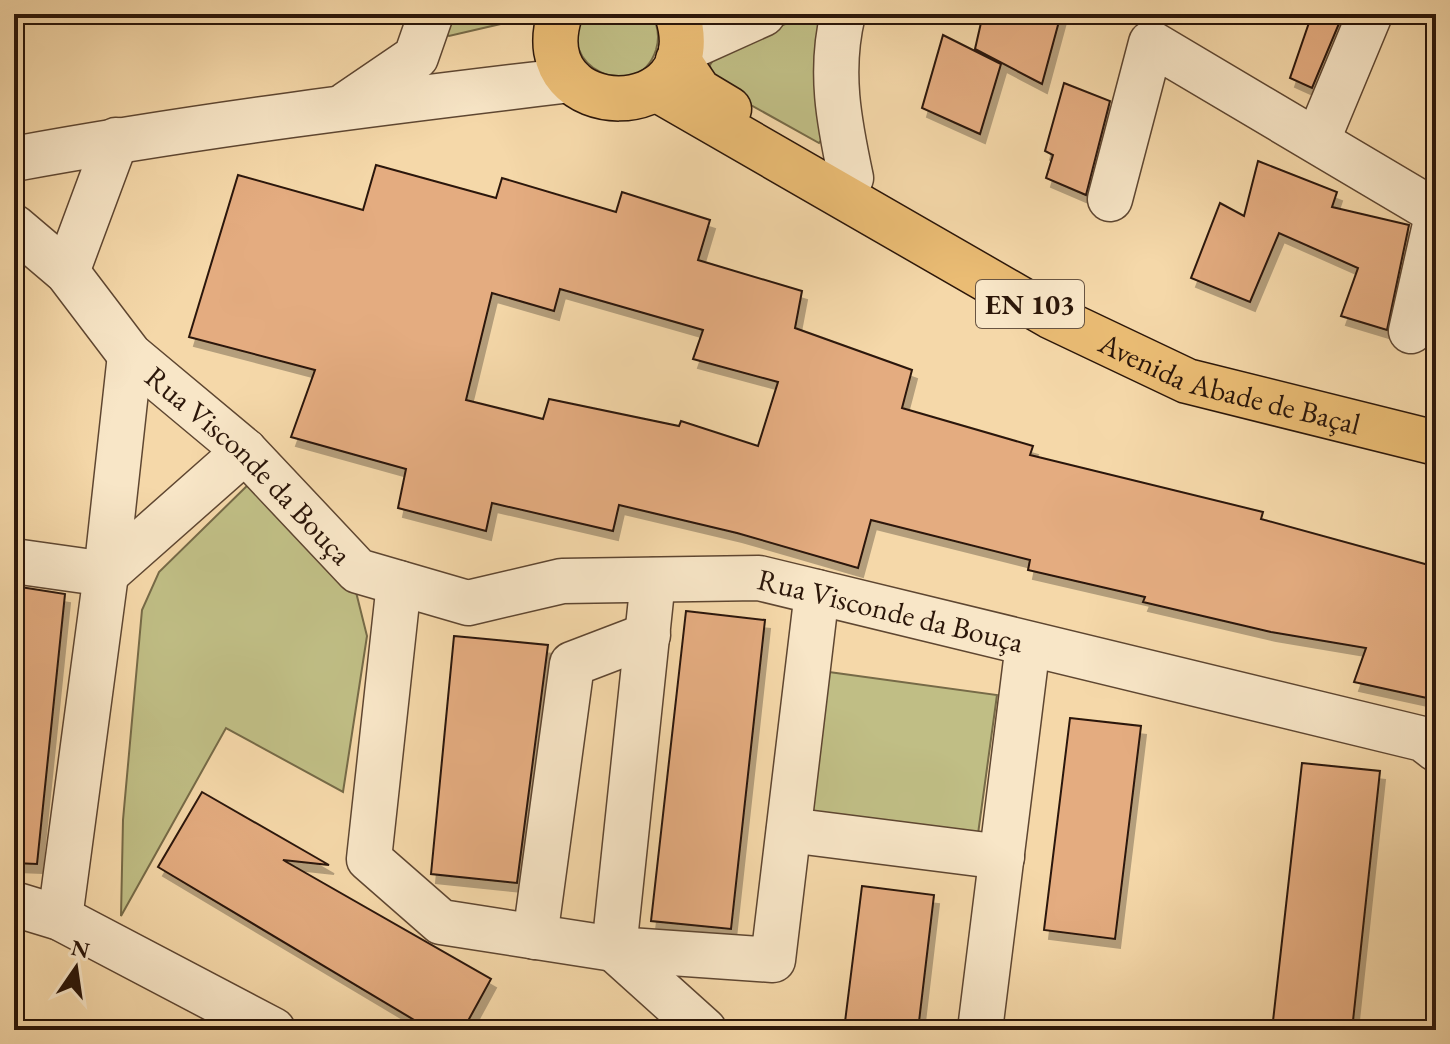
<svg xmlns="http://www.w3.org/2000/svg" width="1450" height="1044" viewBox="0 0 1450 1044" font-family="'EB Garamond',serif">
	<style>
		.green { fill: #c0be85; stroke: #766a47; stroke-width: 2 }
		.building { fill: #e4ac80; stroke: #2b1609; stroke-width: 2; fill-rule: evenodd; filter: url(#shadow) }
		.lines { fill: none; stroke-linecap: round; stroke-linejoin: round }
		.minor-casing { stroke: #5e4631; stroke-width: 47 }
		.major-casing { stroke: #2b1609; stroke-width: 47 }
		.minor { stroke: #f8e6c7; stroke-width: 44 }
		.major { stroke: #eabc74; stroke-width: 44 }
		.labels { text-anchor: middle; dominant-baseline: central; stroke-width: 6; stroke-linejoin: round; paint-order: stroke }
		.shield { fill: #f8e6c7; stroke: #685442; stroke-width: 2 }
		.shield-label { font-size: 28px; font-weight: bold; fill: #2b1609 }
		.street-label { font-size: 30px; fill: #2b1609; stroke: #f8e6c7 }
	</style>
	<defs>
		<filter id="shadow"><feDropShadow dx="5" dy="9" stdDeviation="0" flood-color="#0004"/></filter>
	</defs>
	<rect width="100%" height="100%" fill="#f5d8a9"/>
	<filter id="stains"><feTurbulence type="fractalNoise" baseFrequency=".0025" numOctaves="4"/><feColorMatrix values="0 0 0 0 .2 0 0 0 0 .09 0 0 0 0 .02 0 0 0 .5 -.17"/></filter>
	<radialGradient id="worn" r=".72"><stop offset=".6" stop-color="#630" stop-opacity="0"/><stop offset="1" stop-color="#630" stop-opacity=".3"/></radialGradient>
	<path class="green" d="M447 14H514L509 22 449 36 442 33Z
		M584 14H651C658 25 660 37 656 50 637 107 551 64 584 14Z
		M811 14H824L822 139 819 143 722 89 711 74 710 65 719 50Z
		M254 479 354 584 367 636 343 792 226 728 121 916 123 820 142 610 159 572Z
		M829 672 997 695 978 834 811 811Z"/>
	<path class="building" d="M983 14H1061L1042 84 975 49Z
		M1312 14H1343L1312 88 1290 78Z
		M943 35 1001 64 980 134 922 108Z
		M1064 83 1110 101 1086 195 1046 178 1053 155 1045 151Z
		M1258 161 1337 192 1332 207 1409 225 1387 330 1341 316 1358 268 1279 233 1250 302 1191 278 1220 203 1244 216Z
		M376 165 496 198 502 178 616 212 622 192 710 220 698 260 802 291 795 328 912 370 902 408 1033 446 1030 455 1263 512 1261 519 1436 567V700L1354 682 1366 648 1271 632 1143 602 1145 597 1028 570 1030 560 871 520 858 568 737 533 619 505 613 531 492 503 486 531 398 508 406 469 291 437 315 370 189 337 238 175 363 210ZM560 289 703 330 693 359 778 382 758 446 681 421 679 426 549 399 543 419 466 400 492 293 554 311Z
		M14 586 65 594 37 864 14 863Z
		M686 611 765 620 731 929 651 921Z
		M454 636 548 645 517 883 431 874Z
		M1070 718 1141 726 1115 939 1044 930Z
		M1302 763 1380 771 1352 1030H1272Z
		M202 792 329 865 283 860 491 979 463 1030H431L158 867Z
		M862 886 934 895 918 1030H844Z"/>
	<g class="lines">
		<defs>
			<g id="minor">
				<path d="M843 14C829 71 839 122 851 178"/>
				<path d="M681 51 763 14"/>
				<path d="M347 104 416 57 431 14"/>
				<path d="M1318 139 1370 14"/>
				<path d="M14 159C199 125 385 102 571 80"/>
				<path d="M1110 199 1151 43 1436 212"/>
				<path id="s1" d="M14 227 67 272 130 355 245 451 358 571 468 603 562 581 759 578 1423 739 1436 749"/>
				<path d="M67 272 116 140"/>
				<path d="M1411 331 1436 220"/>
				<path d="M14 561 106 574 245 451"/>
				<path d="M653 580 614 949 704 1030"/>
				<path d="M399 583 369 859 441 922 614 949 773 960 817 592"/>
				<path d="M789 830 1002 857"/>
				<path d="M14 904 60 918 273 1030"/>
				<path d="M60 918 106 574 130 355"/>
				<path d="M535 937 572 664 648 635"/>
				<path d="M980 1030 1028 644"/>
			</g>
			<g id="major">
				<path d="M560 14C524 127 714 126 677 14"/>
				<path d="M678 60 699 91 729 109"/>
				<path id="s2" d="M656 89 1050 316 1187 381 1436 443"/>
			</g>
		</defs>
		<use href="#minor" class="minor-casing"/>
		<use href="#major" class="major-casing"/>
		<use href="#minor" class="minor"/>
		<use href="#major" class="major"/>
	</g>
	<g class="labels">
		<rect class="shield" x="976" y="280" width="108" height="48" rx="6"/>
		<g class="shield-label">
			<text x="1030" y="304">EN 103</text>
		</g>
		<g class="street-label">
			<text stroke="none"><textPath href="#s2" startOffset="648">Avenida Abade de Baçal</textPath></text>
			<text stroke="none"><textPath href="#s1" startOffset="336">Rua Visconde da Bouça</textPath></text>
			<text stroke="none"><textPath href="#s1" startOffset="1032">Rua Visconde da Bouça</textPath></text>
		</g>
	</g>
	<rect width="1450" height="1044" fill="none" stroke="#f5d8a9" stroke-width="48"/>
	<rect x="16" y="16" width="1418" height="1012" fill="none" stroke="#2b1609" stroke-width="4"/>
	<rect x="24" y="24" width="1402" height="996" fill="none" stroke="#2b1609" stroke-width="2"/>
	<g transform="translate(76 968) rotate(13)" stroke="#f8e6c7" stroke-width="6" paint-order="stroke">
	<path d="M0-6L14 30L0 20L-14 30Z" fill="#2b1609"/>
	<text y="-12" font-size="22" font-weight="bold" text-anchor="middle" fill="#2b1609">N</text>
	</g>
	<rect width="100%" height="100%" filter="url(#stains)"/>
	<rect width="100%" height="100%" fill="url(#worn)"/>
</svg>
